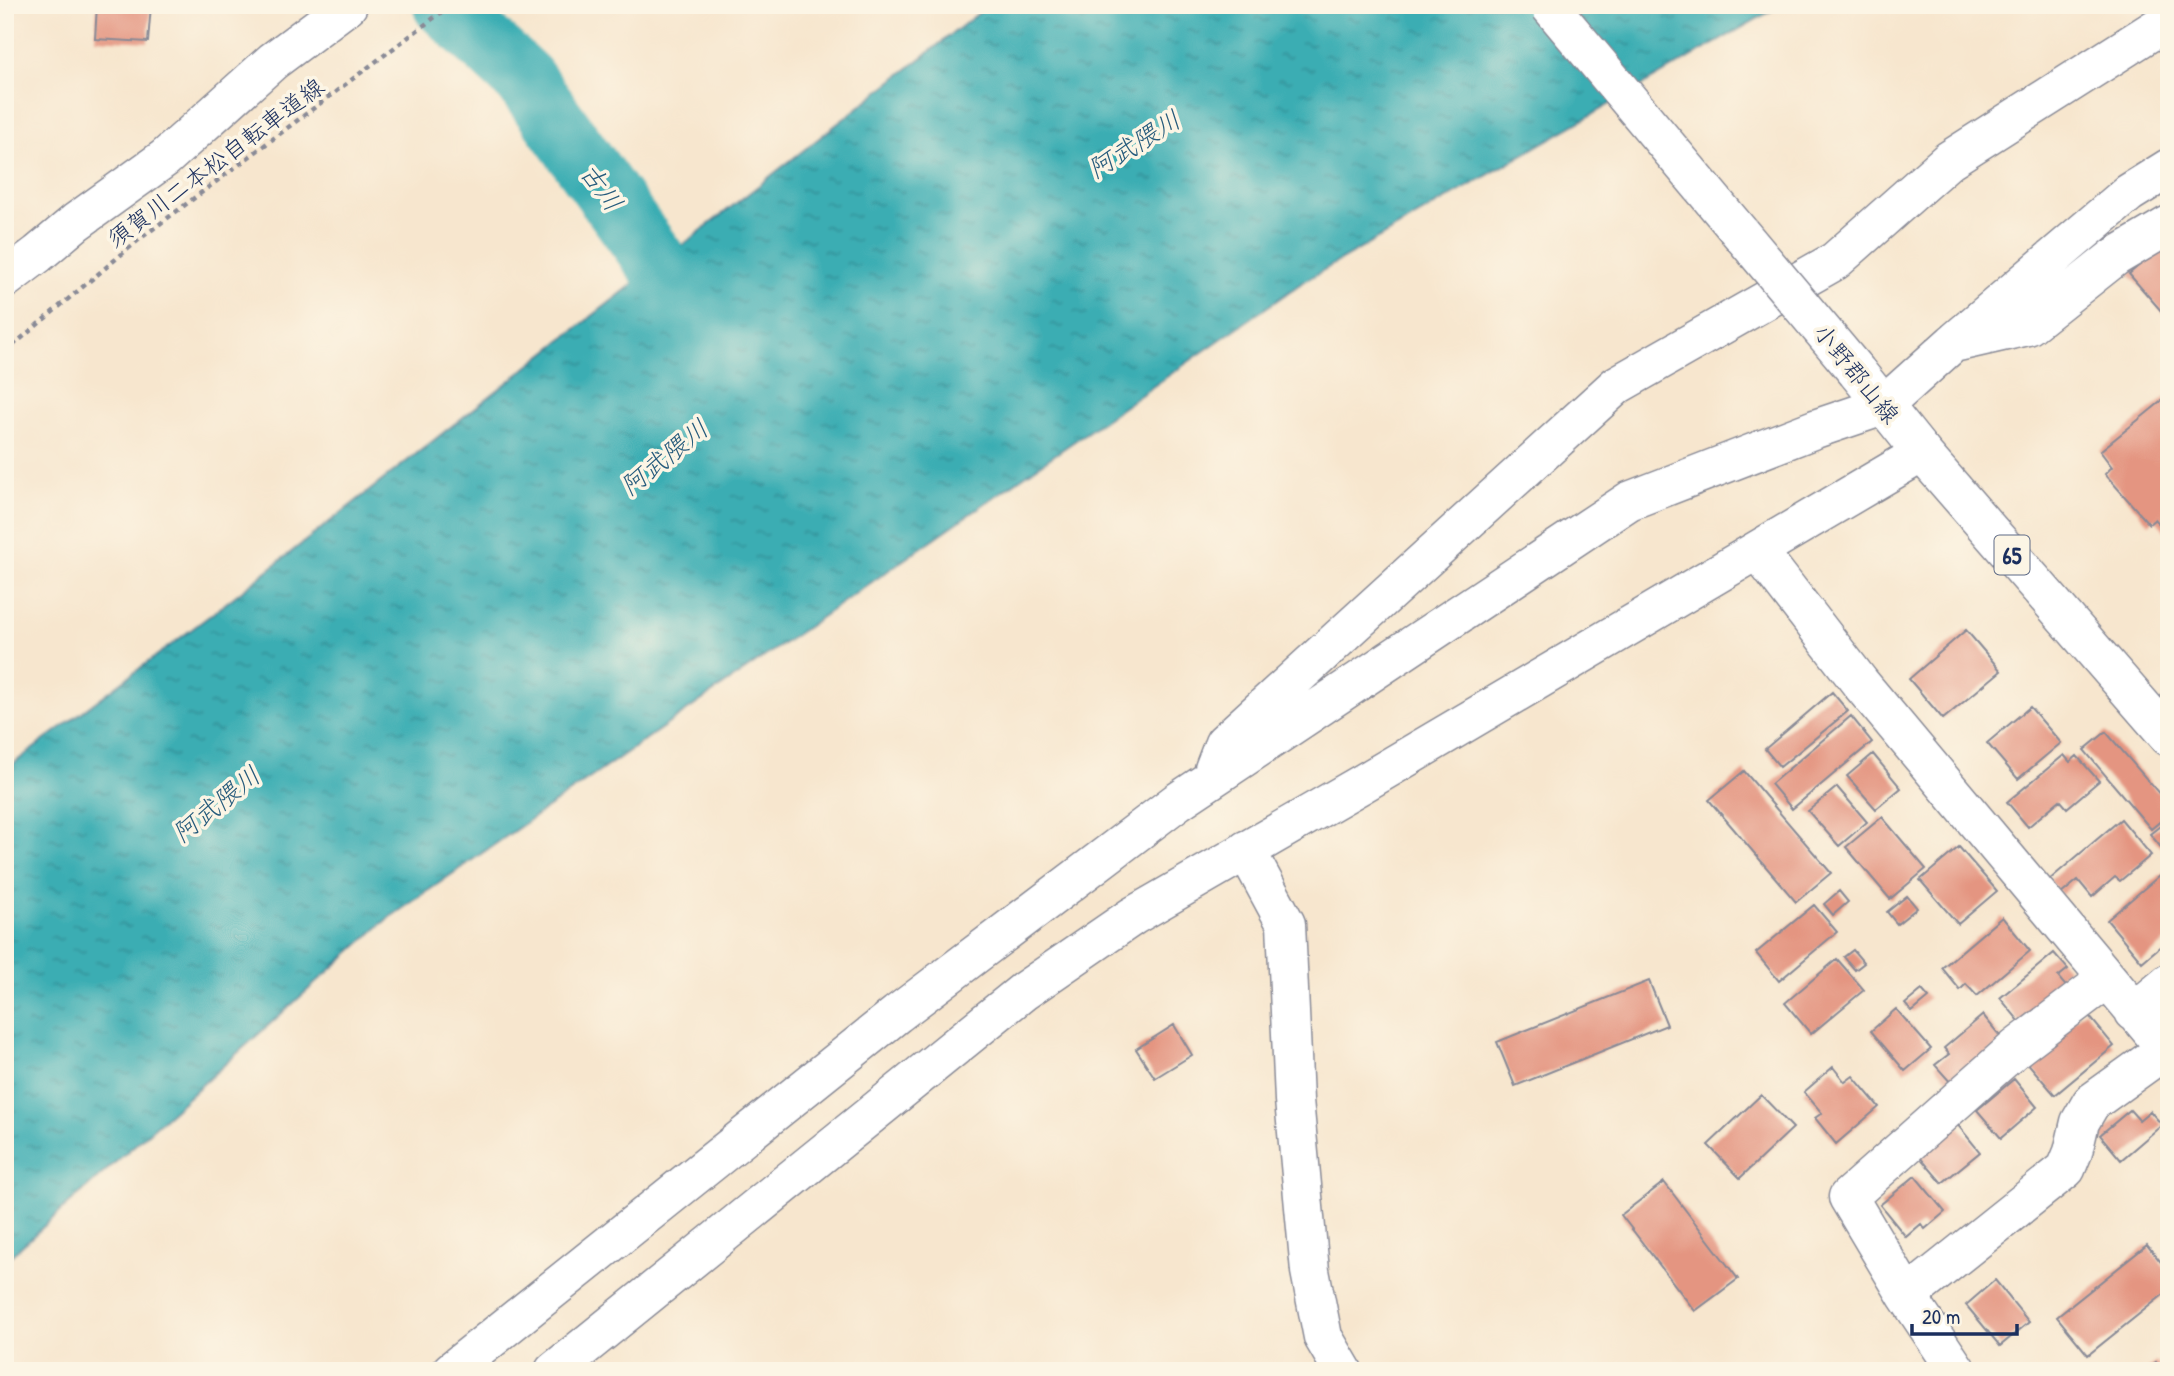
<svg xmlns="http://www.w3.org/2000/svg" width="2174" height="1376" viewBox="0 0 2174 1376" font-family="'Patrick Hand','Klee One',sans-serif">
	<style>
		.water { fill: url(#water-ripples); stroke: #2b6e88; stroke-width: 2 }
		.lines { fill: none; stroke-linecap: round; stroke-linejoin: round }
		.river { stroke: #3badb3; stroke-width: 63 }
		.building { fill: #e49581 }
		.minor-casing { stroke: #898a96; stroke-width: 41 }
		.tertiary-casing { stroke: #898a96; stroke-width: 41 }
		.primary-casing { stroke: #898a96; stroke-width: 41 }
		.path { stroke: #898a96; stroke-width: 4.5; stroke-dasharray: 5 5; stroke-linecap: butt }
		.minor { stroke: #fff; stroke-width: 38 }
		.tertiary { stroke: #fff; stroke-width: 38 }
		.primary { stroke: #fff; stroke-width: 38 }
		.primary-bridge-casing { stroke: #898a96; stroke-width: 41; stroke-linecap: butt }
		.primary-bridge { stroke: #fff; stroke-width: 38 }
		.labels { text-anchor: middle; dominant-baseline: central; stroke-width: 7; stroke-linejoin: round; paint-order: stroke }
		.shield { fill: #fcf5e5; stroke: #5e6a86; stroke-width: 2 }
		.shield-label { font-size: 23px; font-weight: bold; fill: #1b2f5e }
		.street-label { font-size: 24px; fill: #1b2f5e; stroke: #fcf5e5 }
		.water-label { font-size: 26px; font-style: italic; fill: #265b7c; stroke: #fcf5e5 }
	</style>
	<defs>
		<pattern id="water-ripples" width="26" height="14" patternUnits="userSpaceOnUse" patternTransform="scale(1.75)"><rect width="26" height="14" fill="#3badb3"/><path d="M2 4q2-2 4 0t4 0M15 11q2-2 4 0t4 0" fill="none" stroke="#318d95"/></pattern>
	</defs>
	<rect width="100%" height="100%" fill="#fcf5e5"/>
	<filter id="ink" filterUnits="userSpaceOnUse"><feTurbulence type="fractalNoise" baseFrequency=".0143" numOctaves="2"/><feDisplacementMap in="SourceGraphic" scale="14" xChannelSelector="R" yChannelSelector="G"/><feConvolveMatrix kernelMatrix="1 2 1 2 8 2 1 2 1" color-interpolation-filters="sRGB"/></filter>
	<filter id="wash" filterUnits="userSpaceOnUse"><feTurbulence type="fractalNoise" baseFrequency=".00686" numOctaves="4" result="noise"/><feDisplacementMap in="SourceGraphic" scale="28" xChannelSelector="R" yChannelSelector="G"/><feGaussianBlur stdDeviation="1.57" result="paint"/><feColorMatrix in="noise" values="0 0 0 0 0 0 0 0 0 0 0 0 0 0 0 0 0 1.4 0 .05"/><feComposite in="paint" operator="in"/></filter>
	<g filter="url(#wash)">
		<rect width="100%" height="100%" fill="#f7e6ce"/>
		<path class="water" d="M989 5H1781L1303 282 386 920 5 1261V770L216 611Z"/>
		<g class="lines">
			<path class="river" d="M444 5 524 79 709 335"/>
		</g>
		<g id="blocks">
			<path class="building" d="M97 5H151L148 42 95 39Z
				M2161 247 2169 257V320L2129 274Z
				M2169 395V536L2155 519 2149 524 2105 474 2112 467 2100 451Z
				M1966 630 2001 671 1943 719 1909 679Z
				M1832 692 1848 711 1780 767 1765 749Z
				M2030 707 2061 743 2018 779 1987 743Z
				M1851 716 1872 742 1792 809 1771 784Z
				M2106 732 2169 805V814L2151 829 2084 750Z
				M1873 754 1901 788 1876 809 1847 776Z
				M2064 755 2070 762 2077 756 2099 781 2067 808 2060 800 2028 827 2007 802Z
				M1744 771 1831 873 1796 902 1709 800Z
				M1837 787 1867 822 1839 846 1808 811Z
				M1882 817 1926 869 1890 899 1846 847Z
				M2121 819 2151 855 2120 881 2115 877 2092 897 2078 880 2061 894 2049 880Z
				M2169 819V847L2164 851 2150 834Z
				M1959 847 1997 891 1958 924 1920 880Z
				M2166 870 2169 873V939L2142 962 2107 920Z
				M1839 891 1848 902 1833 915 1824 904Z
				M1907 896 1917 908 1897 924 1887 912Z
				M1814 905 1837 932 1779 981 1756 953Z
				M2002 917 2030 951 1977 996 1966 984 1960 990 1942 968Z
				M1853 950 1864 963 1855 970 1844 957Z
				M2054 953 2068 969 2058 977 2069 990 2024 1027 2000 998Z
				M1837 959 1864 990 1811 1034 1785 1003Z
				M1649 981 1667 1025 1515 1086 1497 1042Z
				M1922 990 1929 998 1912 1012 1905 1004Z
				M1896 1009 1931 1049 1905 1071 1871 1031Z
				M2085 1011 2114 1046 2055 1095 2025 1060Z
				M1983 1015 2004 1041 1952 1084 1935 1065 1949 1054 1944 1048Z
				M1174 1025 1192 1055 1155 1078 1136 1049Z
				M1833 1067 1845 1082 1853 1076 1879 1107 1836 1144 1815 1118 1822 1113 1804 1092Z
				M2014 1079 2037 1107 2001 1138 1977 1110Z
				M1761 1095 1793 1128 1740 1178 1708 1145Z
				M2130 1110 2139 1120 2150 1111 2162 1125 2121 1160 2100 1135Z
				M1957 1124 1980 1152 1942 1183 1918 1155Z
				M1915 1176 1945 1212 1925 1229 1921 1224 1906 1237 1880 1205Z
				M1664 1182 1738 1279 1695 1311 1621 1215Z
				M2147 1245 2169 1272V1290L2088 1355 2057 1317Z
				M1995 1280 2029 1322 2000 1346 1966 1305Z
				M2156 1362 2163 1371H2144Z"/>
		</g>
	</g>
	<g filter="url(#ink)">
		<use href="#blocks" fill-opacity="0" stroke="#898a96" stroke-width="2"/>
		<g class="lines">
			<defs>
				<path id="minor" d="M5 279 38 254 76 222 165 158 273 61 348 5
					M1958 342 2028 326 2115 257 2169 225
					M1758 551 1861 684 2169 1052
					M1214 769 1224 743 1617 385 1835 261 1949 160 2169 20
					M1246 850 1286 924 1294 1100 1310 1271 1323 1337 1343 1371
					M2134 1012 2169 983
					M1907 1296 2066 1169 2073 1152 2080 1122 2091 1103 2166 1049
					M451 1371 897 1014 1177 802 1629 501 1815 429 1883 406 1953 343 2129 193 2169 168
					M1957 1371 1907 1296 1848 1197 2016 1048 2107 979"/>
				<path id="tertiary" d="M554 1371 1024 991 1133 916 1360 785 1922 453"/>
				<path id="primary" d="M1857 372 1922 453 2169 737"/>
			</defs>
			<use href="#minor" class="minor-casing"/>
			<use href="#tertiary" class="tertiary-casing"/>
			<use href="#primary" class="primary-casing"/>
			<path class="path" d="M5 352 141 238 451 5"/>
			<use href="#minor" class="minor"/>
			<use href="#tertiary" class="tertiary"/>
			<use href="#primary" class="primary"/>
			<defs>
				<path id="primary-bridge" d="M1549 5 1857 372"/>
			</defs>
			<use href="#primary-bridge" class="primary-bridge-casing"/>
			<use href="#primary-bridge" class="primary-bridge"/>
		</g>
	</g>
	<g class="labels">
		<rect class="shield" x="1994.5" y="535.5" width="35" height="39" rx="5"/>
		<g class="shield-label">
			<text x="2012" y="555">65</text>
		</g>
		<g class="street-label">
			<text transform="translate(215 162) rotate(-37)">須賀川二本松自転車道線</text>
			<text transform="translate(1857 373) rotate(51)">小野郡山線</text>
		</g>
		<g class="water-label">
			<text transform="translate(1134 144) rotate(-32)">阿武隈川</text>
			<text transform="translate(602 187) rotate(54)">古川</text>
			<text transform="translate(664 457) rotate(-39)">阿武隈川</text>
			<text transform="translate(216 804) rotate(-39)">阿武隈川</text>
		</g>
	</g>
	<rect width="2174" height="1376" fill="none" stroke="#fcf5e5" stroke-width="28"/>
	<path d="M1912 1324v10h105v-10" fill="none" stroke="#1b2f5e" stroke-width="3.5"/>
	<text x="1922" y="1324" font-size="21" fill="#1b2f5e" stroke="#fcf5e5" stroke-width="5" paint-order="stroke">20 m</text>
</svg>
